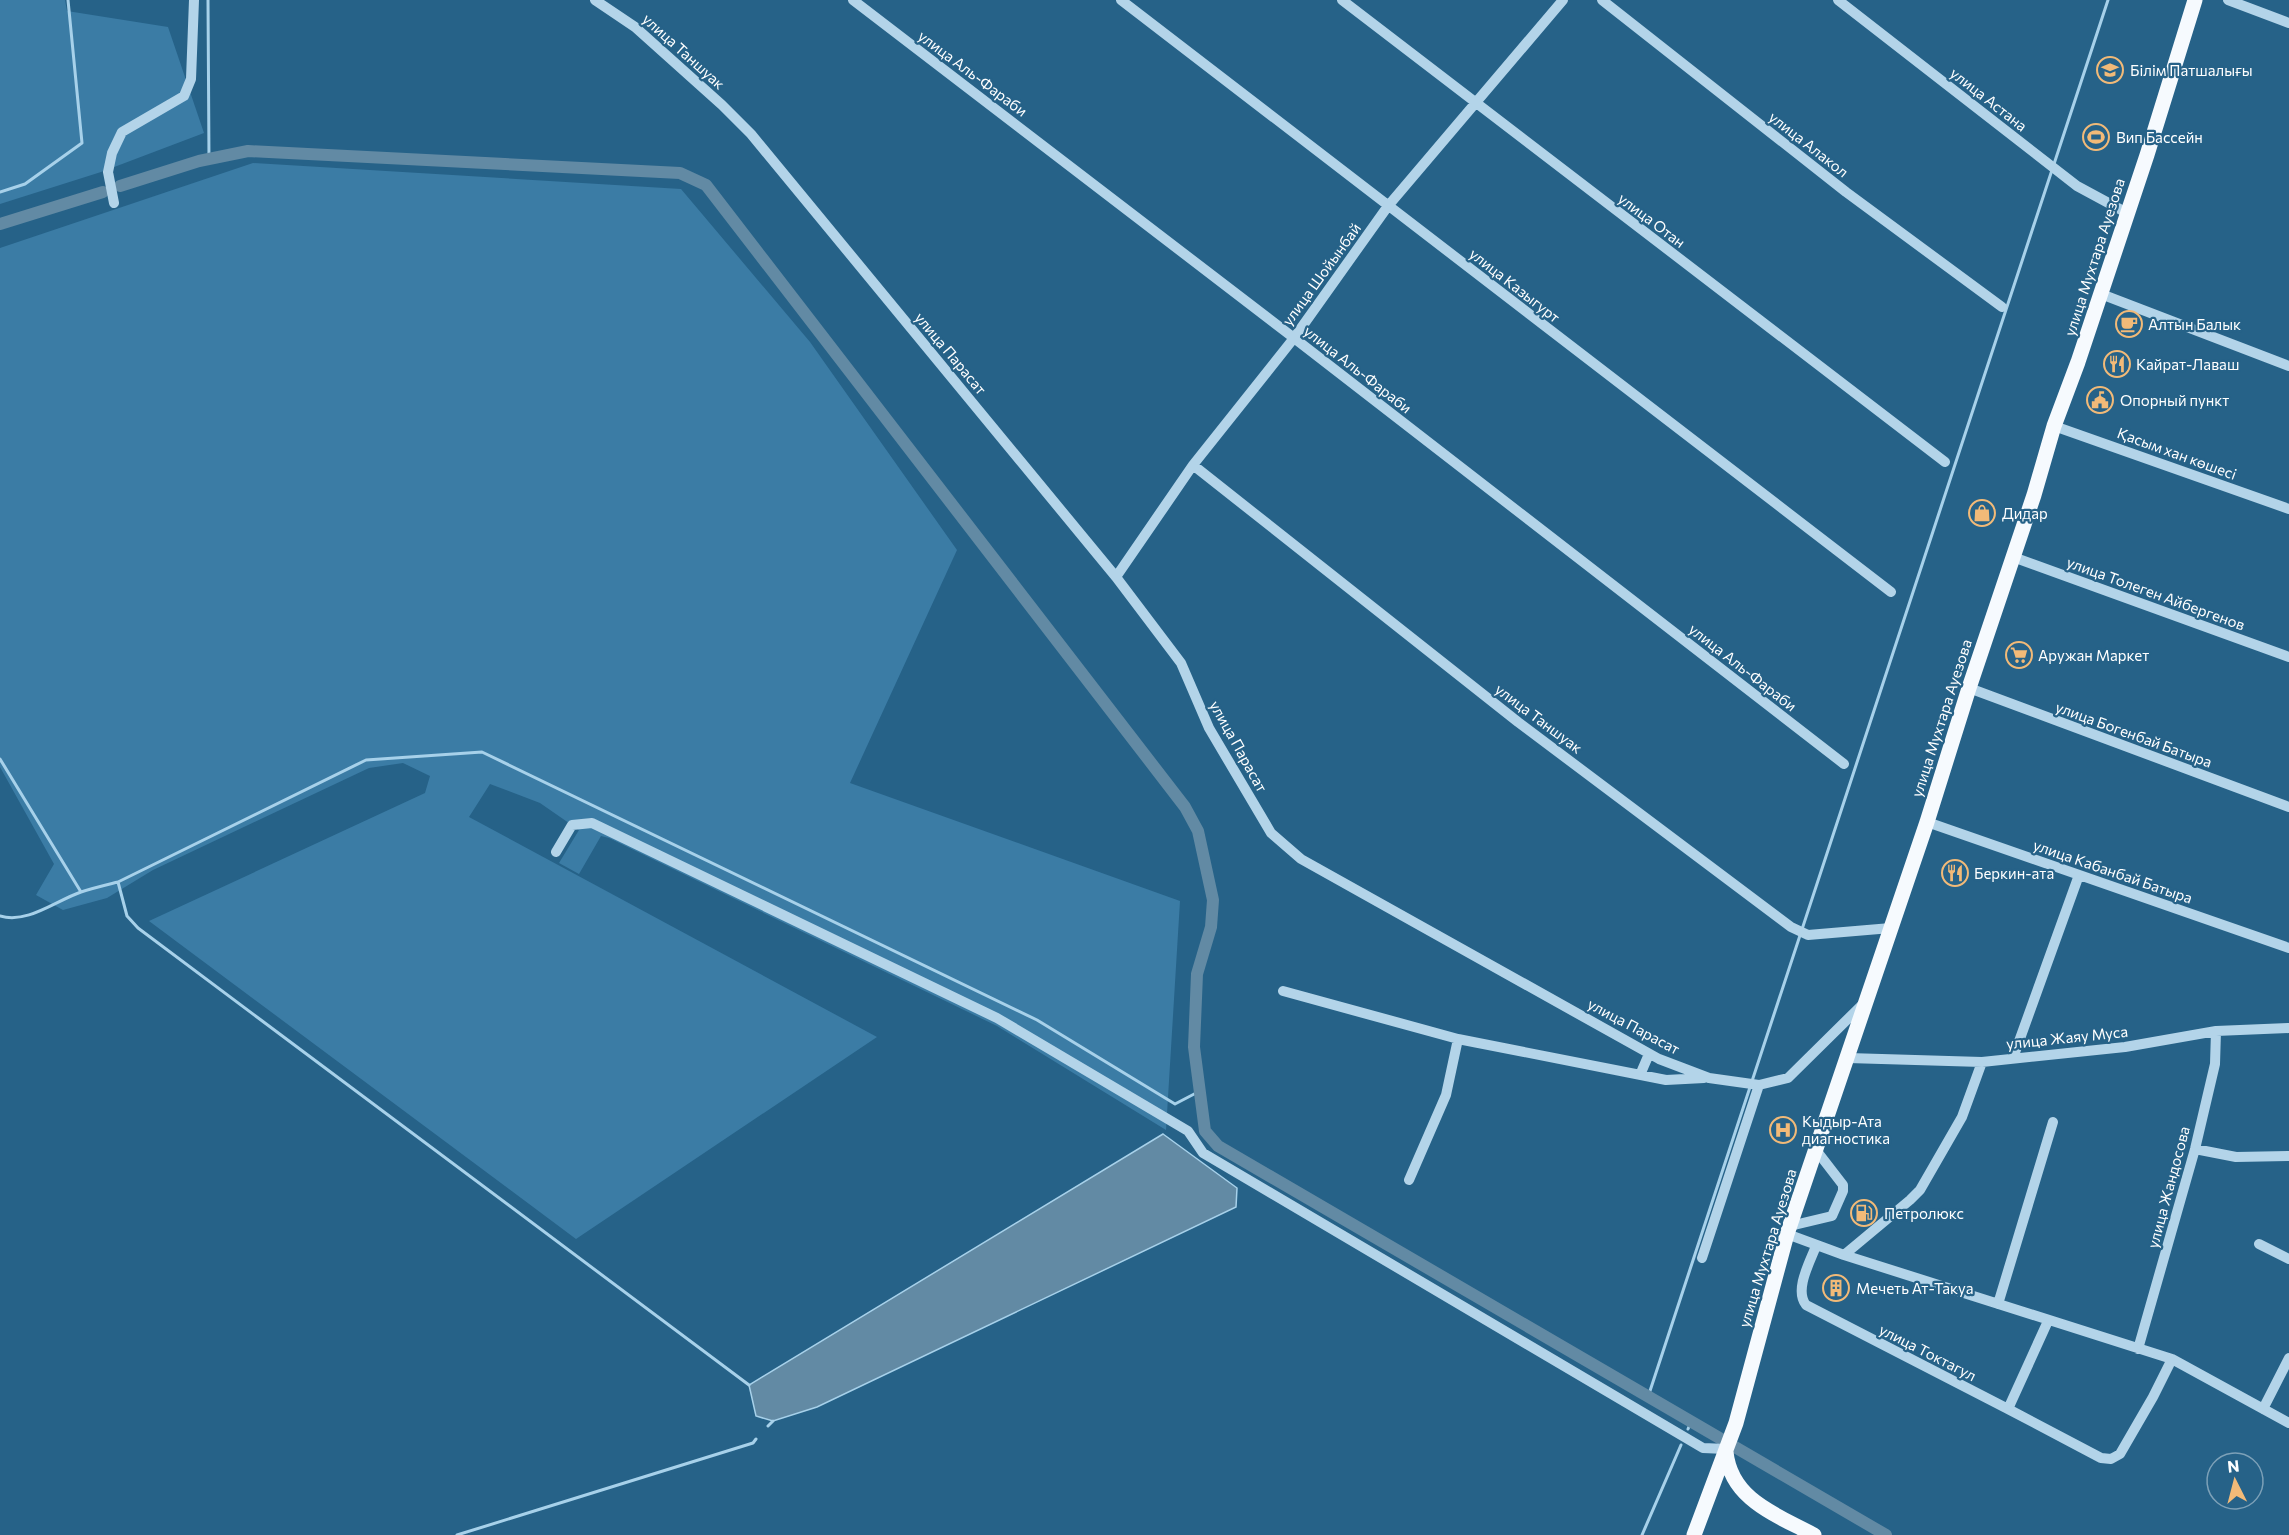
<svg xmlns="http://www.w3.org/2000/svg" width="2289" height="1535" viewBox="0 0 2289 1535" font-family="Commissioner,sans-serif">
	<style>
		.green { fill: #3b7ca5 }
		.water { fill: #628aa4; stroke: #a7d1ea; stroke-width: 1.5 }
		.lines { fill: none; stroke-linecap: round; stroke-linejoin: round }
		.stream { stroke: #a7d1ea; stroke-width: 3 }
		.canal { stroke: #628aa4; stroke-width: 12 }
		.minor { stroke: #b3d4e9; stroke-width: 10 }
		.major { stroke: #f6fafe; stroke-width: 15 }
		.labels { text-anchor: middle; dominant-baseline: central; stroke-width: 4.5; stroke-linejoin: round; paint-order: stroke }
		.street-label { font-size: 15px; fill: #fff; stroke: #266288 }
		.poi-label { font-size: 15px; fill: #fff; stroke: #266288; text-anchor: start }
	</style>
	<rect width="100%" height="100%" fill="#266288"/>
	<path class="green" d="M0 0H65L67 11 168 27 204 133 101 172 0 204Z
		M253 163 681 189 810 342 957 550 850 783 1180 901 1166 1130 997 1026 609 838 601 836 579 874 559 863 579 830 540 803 490 784 469 817 877 1037 576 1239 149 921 425 793 430 776 403 763 369 768 153 870 107 898 63 910 36 895 54 864 0 767V248Z"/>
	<path class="water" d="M1163 1134 1237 1188 1236 1207 817 1407 773 1421 756 1416 749 1385Z"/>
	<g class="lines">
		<path class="stream" d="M208 0 209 159
			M2054 164 2108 0
			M0 192 25 184 82 143 68 0
			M0 759 81 892
			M118 882 127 916 138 928 749 1385
			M0 916C28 924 55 901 81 892 93 888 106 885 118 882L366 760 482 752 1037 1020 1175 1104 1198 1092
			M1648 1397 2052 170
			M768 1426 773 1421
			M1688 1429 1691 1422
			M457 1535 753 1443 756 1439
			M1642 1535 1681 1445"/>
		<path class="canal" d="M120 186 199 161 248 151 680 173 706 185 1185 807 1198 831 1213 900 1211 927 1197 974 1194 1047 1205 1131 1218 1146 1886 1535
			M0 224 103 192"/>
		<path class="minor" d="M595 0 635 27 722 105 751 134 1116 577 1181 663 1209 728 1271 833 1301 859 1659 1059 1709 1078 1759 1085 1788 1078 1863 1004
			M853 0 1294 338 1844 764
			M1121 0 1891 592
			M1342 0 1945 462
			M1602 0 1846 192 2002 307
			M1838 0 2077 186 2127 213
			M2228 0 2289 23
			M114 203 108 172 112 153 122 132 184 96 191 79 194 0
			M2101 294 2289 366
			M2054 426 2289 509
			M1193 465 1518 722 1791 927 1808 935 1891 928
			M2013 557 2289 657
			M1116 577 1193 465 1294 338 1388 206 1563 0
			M1969 688 2289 807
			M1927 822 2289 948
			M556 852 572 825 592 823 997 1018 1188 1131 1203 1153 1264 1189 1703 1448 1726 1449
			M1283 991 1458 1039 1666 1080 1704 1078
			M1848 1058 1982 1062 2125 1047 2216 1031 2289 1028
			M2013 1058 2079 875
			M1640 1075 1649 1054
			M2195 1149 2236 1157 2289 1156
			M1409 1180 1446 1095 1458 1039
			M1790 1226 1832 1216 1843 1191V1185L1816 1150
			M1787 1234 1844 1255 2172 1359 2289 1423
			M2259 1244 2289 1259
			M1816 1246C1810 1262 1794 1290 1806 1305L2008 1409 2048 1321
			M1844 1255 1910 1200 1920 1190 1962 1117 1982 1062
			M1702 1258 1759 1085
			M1998 1304 2053 1122
			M2138 1349 2195 1149 2215 1064 2216 1031
			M2008 1409 2101 1458 2111 1459 2120 1454 2153 1397 2172 1359
			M2263 1409 2289 1358"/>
		<path class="major" d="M1726 1452C1731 1500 1777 1515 1814 1535
			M1694 1535 1736 1423 1787 1234 1927 822 1969 688 2034 495 2054 426 2078 362 2147 155 2195 0"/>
	</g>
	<defs>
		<symbol id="school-ring" viewBox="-11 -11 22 22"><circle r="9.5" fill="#266288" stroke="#f2ba78" stroke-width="1.5"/><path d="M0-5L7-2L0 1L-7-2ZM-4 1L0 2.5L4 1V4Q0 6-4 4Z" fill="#f2ba78"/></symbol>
		<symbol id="stadium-ring" viewBox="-11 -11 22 22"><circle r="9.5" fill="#266288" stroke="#f2ba78" stroke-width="1.5"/><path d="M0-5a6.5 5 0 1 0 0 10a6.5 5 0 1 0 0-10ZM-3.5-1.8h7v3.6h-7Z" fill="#f2ba78"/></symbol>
		<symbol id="cafe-ring" viewBox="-11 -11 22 22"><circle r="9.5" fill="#266288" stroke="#f2ba78" stroke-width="1.5"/><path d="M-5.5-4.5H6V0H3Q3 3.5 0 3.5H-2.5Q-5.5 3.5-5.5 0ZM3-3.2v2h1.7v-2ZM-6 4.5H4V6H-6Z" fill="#f2ba78"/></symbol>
		<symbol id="restaurant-ring" viewBox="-11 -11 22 22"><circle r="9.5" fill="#266288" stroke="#f2ba78" stroke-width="1.5"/><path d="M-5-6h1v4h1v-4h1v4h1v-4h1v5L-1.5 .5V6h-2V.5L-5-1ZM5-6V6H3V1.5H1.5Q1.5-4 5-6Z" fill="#f2ba78"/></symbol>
		<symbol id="civic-ring" viewBox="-11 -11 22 22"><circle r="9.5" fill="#266288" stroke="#f2ba78" stroke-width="1.5"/><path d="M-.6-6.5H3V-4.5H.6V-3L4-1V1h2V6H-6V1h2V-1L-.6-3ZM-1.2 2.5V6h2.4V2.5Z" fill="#f2ba78"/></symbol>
		<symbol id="shop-ring" viewBox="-11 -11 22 22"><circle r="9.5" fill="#266288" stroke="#f2ba78" stroke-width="1.5"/><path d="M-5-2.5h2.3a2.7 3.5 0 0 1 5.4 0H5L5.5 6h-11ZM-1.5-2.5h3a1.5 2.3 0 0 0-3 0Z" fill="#f2ba78"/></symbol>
		<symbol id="supermarket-ring" viewBox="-11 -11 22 22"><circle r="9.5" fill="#266288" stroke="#f2ba78" stroke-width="1.5"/><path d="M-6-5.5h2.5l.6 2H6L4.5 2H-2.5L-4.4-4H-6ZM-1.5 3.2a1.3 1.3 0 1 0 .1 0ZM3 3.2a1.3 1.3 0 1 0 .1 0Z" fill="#f2ba78"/></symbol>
		<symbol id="hospital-ring" viewBox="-11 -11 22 22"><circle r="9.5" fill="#266288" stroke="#f2ba78" stroke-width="1.5"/><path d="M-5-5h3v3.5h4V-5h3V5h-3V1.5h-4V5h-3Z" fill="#f2ba78"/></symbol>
		<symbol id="fuel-ring" viewBox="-11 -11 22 22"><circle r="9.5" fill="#266288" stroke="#f2ba78" stroke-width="1.5"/><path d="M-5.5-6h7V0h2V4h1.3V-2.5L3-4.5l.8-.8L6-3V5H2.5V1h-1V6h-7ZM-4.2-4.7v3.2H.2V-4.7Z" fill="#f2ba78"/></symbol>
		<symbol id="building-ring" viewBox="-11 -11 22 22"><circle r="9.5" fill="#266288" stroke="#f2ba78" stroke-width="1.5"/><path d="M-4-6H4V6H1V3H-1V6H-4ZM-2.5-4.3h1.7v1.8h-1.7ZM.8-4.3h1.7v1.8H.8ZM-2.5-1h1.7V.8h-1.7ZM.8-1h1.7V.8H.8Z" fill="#f2ba78"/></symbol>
	</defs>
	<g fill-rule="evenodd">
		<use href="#school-ring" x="2095" y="55" width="30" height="30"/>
		<use href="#stadium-ring" x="2081" y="122" width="30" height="30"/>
		<use href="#cafe-ring" x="2114" y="309" width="30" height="30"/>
		<use href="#restaurant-ring" x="2102" y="349" width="30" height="30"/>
		<use href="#civic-ring" x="2085" y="385" width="30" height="30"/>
		<use href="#shop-ring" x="1967" y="498" width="30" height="30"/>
		<use href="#supermarket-ring" x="2004" y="640" width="30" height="30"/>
		<use href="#restaurant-ring" x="1940" y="858" width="30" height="30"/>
		<use href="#hospital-ring" x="1768" y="1115" width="30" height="30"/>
		<use href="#fuel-ring" x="1849" y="1198" width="30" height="30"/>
		<use href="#building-ring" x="1821" y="1273" width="30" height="30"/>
	</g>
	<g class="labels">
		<g class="street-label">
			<text transform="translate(684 51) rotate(42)">улица Таншуак</text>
			<text transform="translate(973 73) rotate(37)">улица Аль-Фараби</text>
			<text transform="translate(1989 99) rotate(38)">улица Астана</text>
			<text transform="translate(1809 144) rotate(38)">улица Алакол</text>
			<text transform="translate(1652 220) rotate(37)">улица Отан</text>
			<text transform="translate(2094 257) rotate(-72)">улица Мухтара Ауезова</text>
			<text transform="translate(1321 274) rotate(-54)">улица Шойынбай</text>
			<text transform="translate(1515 285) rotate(38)">улица Казыгурт</text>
			<text transform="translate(951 353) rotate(50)">улица Парасат</text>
			<text transform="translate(1358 369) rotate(38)">улица Аль-Фараби</text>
			<text transform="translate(2177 453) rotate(20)">Қасым хан көшесі</text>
			<text transform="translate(2156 593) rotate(20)">улица Толеген Айбергенов</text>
			<text transform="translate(1743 667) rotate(38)">улица Аль-Фараби</text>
			<text transform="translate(1539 718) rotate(37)">улица Таншуак</text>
			<text transform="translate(1941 718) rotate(-72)">улица Мухтара Ауезова</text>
			<text transform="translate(2134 734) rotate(20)">улица Богенбай Батыра</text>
			<text transform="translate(1239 746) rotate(61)">улица Парасат</text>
			<text transform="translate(2113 871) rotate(19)">улица Кабанбай Батыра</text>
			<text transform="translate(1634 1026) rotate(28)">улица Парасат</text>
			<text transform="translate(2067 1037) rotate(-6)">улица Жаяу Муса</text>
			<text transform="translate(2168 1187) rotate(-75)">улица Жандосова</text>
			<text transform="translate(1767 1248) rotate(-73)">улица Мухтара Ауезова</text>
			<text transform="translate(1928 1352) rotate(27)">улица Токтагул</text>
		</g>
		<g class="poi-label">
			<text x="2130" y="70">Білім Патшалығы</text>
			<text x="2116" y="137">Вип Бассейн</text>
			<text x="2148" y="324">Алтын Балык</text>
			<text x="2136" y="364">Кайрат-Лаваш</text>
			<text x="2120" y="400">Опорный пункт</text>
			<text x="2002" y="513">Дидар</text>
			<text x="2038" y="655">Аружан Маркет</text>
			<text x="1974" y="873">Беркин-ата</text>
			<text x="1802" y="1121">Кыдыр-Ата<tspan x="1802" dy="17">диагностика</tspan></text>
			<text x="1884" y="1213">Петролюкс</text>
			<text x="1856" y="1288">Мечеть Ат-Такуа</text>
		</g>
	</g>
	<g transform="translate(2235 1481) rotate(354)"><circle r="28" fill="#266288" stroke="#7da1b8" stroke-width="1.5"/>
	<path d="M0-4.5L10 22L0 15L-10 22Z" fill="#f2ba78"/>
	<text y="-9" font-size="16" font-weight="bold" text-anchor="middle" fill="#ffffff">N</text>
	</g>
</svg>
